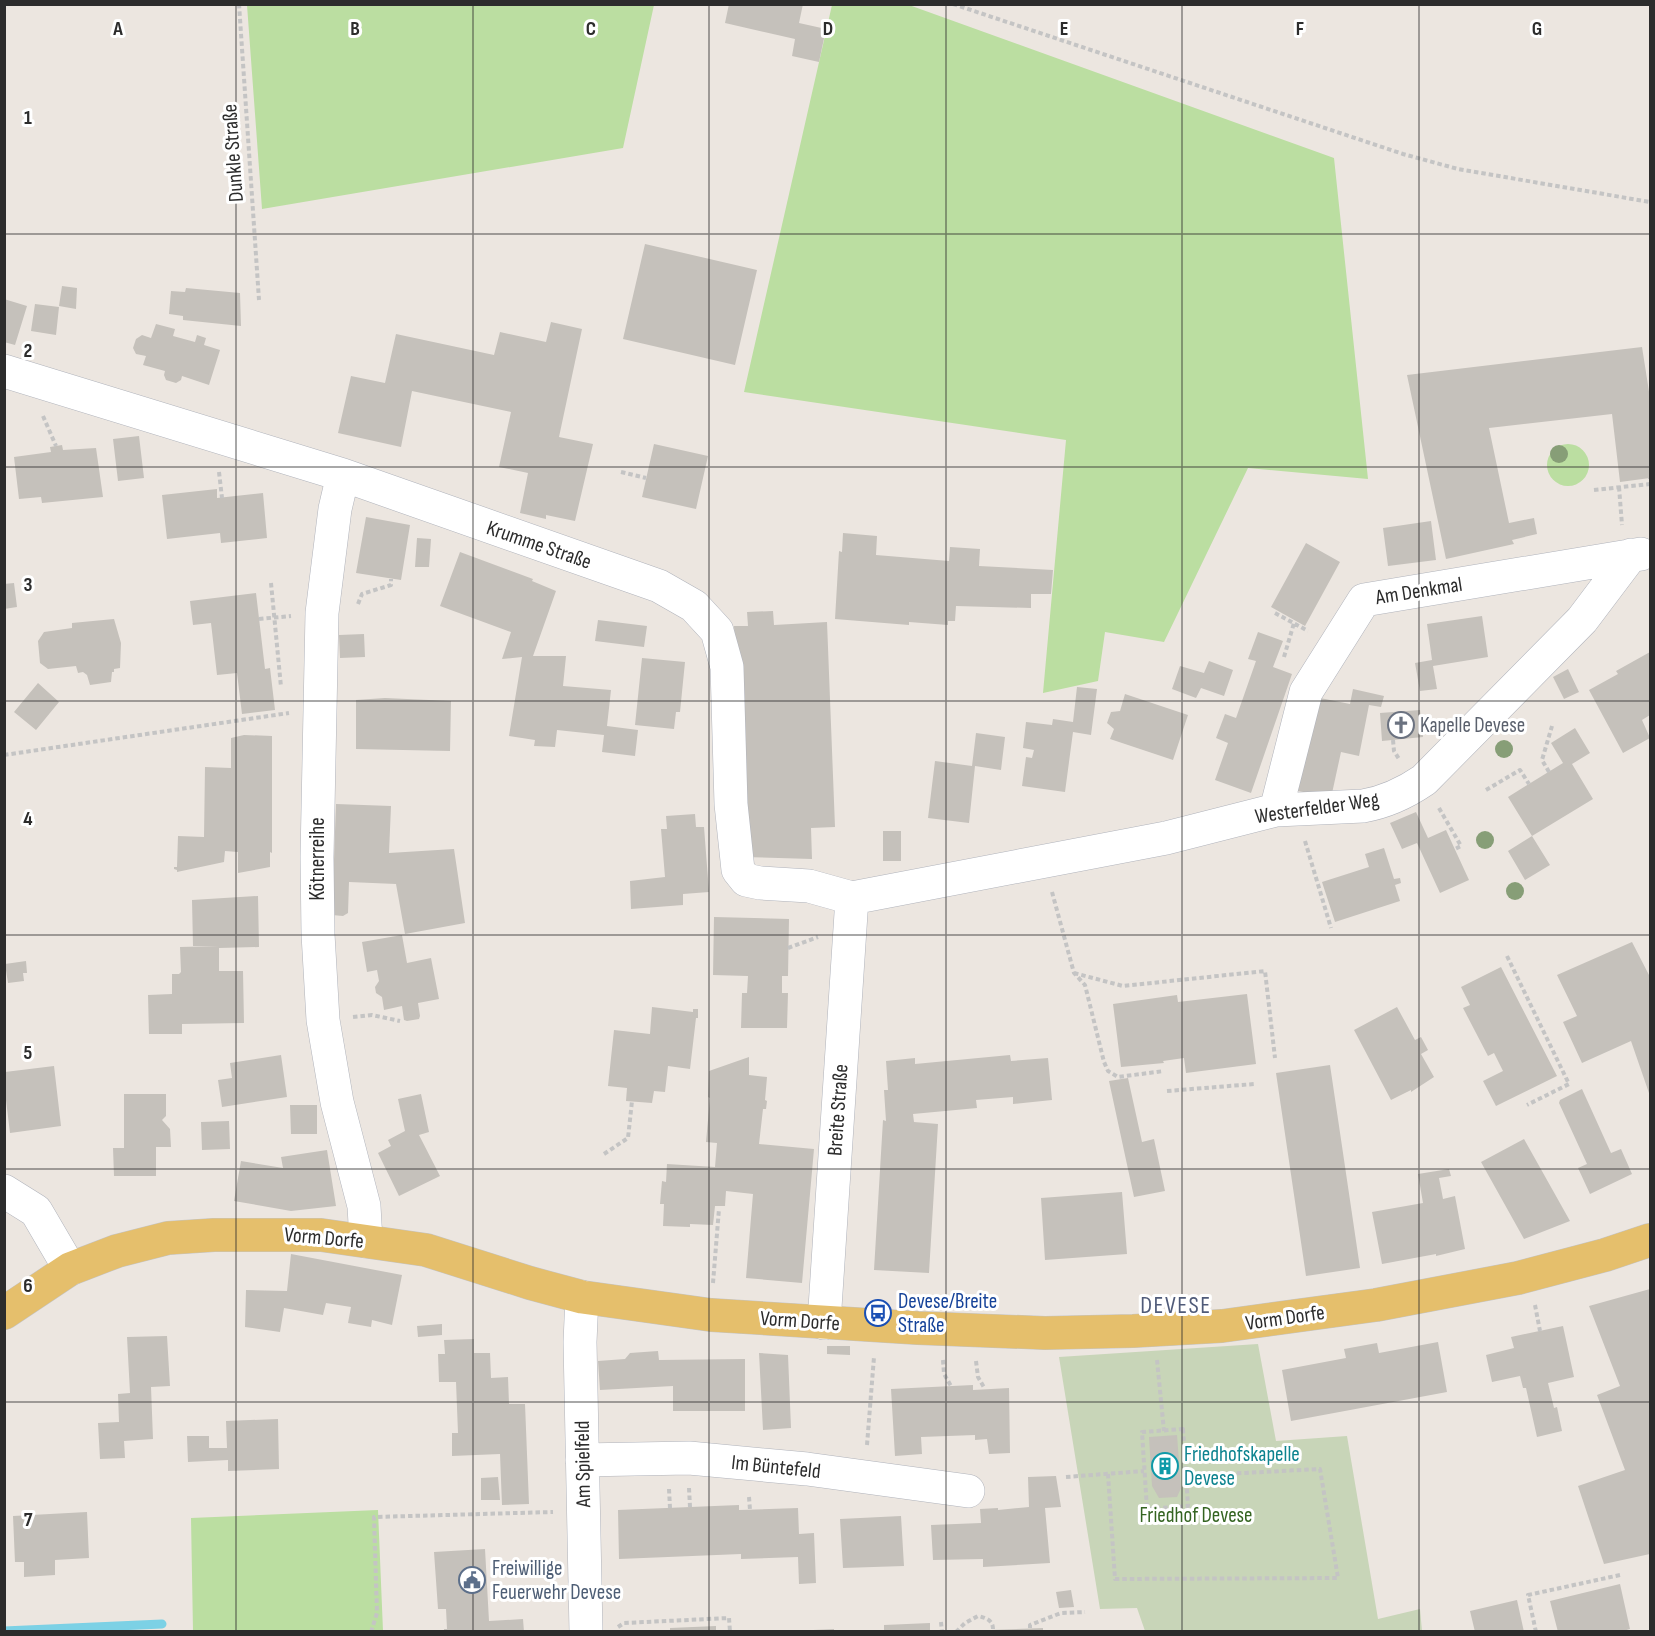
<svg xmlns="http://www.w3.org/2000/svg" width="1655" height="1636" viewBox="0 0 1655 1636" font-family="'Sofia Sans Condensed',sans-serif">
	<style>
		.green { fill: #bbdea1 }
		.cemetery { fill: #c8d5b8 }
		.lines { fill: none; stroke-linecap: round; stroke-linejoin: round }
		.stream { stroke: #7cd1e5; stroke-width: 9 }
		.building { fill: #c5c1bb }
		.minor-casing { stroke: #b0b3bb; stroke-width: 34 }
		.major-casing { stroke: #c4c4c4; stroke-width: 34 }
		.path { stroke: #c4c4c4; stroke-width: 4; stroke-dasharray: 4.5 3; stroke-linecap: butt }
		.minor { stroke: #fff; stroke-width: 33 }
		.major { stroke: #e5bf6c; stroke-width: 33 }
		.tree { fill: #879e77 }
		.grid { fill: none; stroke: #2c2c2c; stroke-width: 1.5; stroke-opacity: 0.55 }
		.labels { text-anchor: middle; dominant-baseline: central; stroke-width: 6; stroke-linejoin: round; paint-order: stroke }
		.street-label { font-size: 21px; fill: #2c2c2c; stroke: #fff }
		.worship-label { font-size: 21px; fill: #5b616d; stroke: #fff; text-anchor: start }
		.transit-label { font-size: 21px; fill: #164399; stroke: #fff; text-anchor: start }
		.culture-label { font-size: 21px; fill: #0d838f; stroke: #fff; text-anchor: start }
		.park-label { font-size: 21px; fill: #346421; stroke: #fff }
		.service-label { font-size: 21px; fill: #4e5e75; stroke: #fff; text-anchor: start }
		.quarter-label { font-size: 24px; letter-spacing: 1.5px; fill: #505b79; stroke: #fff }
		.grid-label { font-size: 20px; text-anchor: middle; font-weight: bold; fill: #2c2c2c; stroke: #fff; stroke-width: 6; stroke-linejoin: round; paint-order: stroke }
	</style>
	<rect width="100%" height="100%" fill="#ece6e0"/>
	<path class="green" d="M247 5V4L654 5 623 148 262 209Z
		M832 5H909L1334 158 1368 479 1248 468 1164 642 1105 632 1098 681 1043 693 1066 440 744 392Z
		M1547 465a21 21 0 1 1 42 0a21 21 0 1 1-42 0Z
		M378 1510 383 1631H193L191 1518Z"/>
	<path class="cemetery" d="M1258 1344 1276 1441 1347 1436 1378 1619 1420 1609 1422 1631H1145L1137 1608 1100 1609 1059 1357Z"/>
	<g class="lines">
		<path class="stream" d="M4 1631 162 1624"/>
	</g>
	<path class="building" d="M729 4H803L799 23 826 29 819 62 792 56 795 39 725 23Z
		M645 244 757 270 735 365 623 339Z
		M62 286 77 288 76 309 59 306Z
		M186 288 240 293 241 326 183 320V316L169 314 171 291 185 292Z
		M4 299 27 306 15 345 4 342Z
		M35 304 59 307 56 335 31 331Z
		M551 322 582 329 559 437 593 444 575 521 546 515V519L520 513 528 473 499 467 511 412 412 391 401 447 338 433 351 376 385 383 396 334 494 355 500 332 546 342Z
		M156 324 175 329 173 336 195 342 197 335 206 338 204 345 220 350 209 385 182 376 181 380 176 383 166 380 164 375 165 371 143 365 146 356 136 354 133 348 136 339 142 335 151 338Z
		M1642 347 1650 398H1649L1650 407V478L1620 482 1612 414 1489 428 1509 523 1534 518 1537 534 1512 540 1514 544 1446 559 1407 375Z
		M139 436 144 478 118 481 113 439Z
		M654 444 708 456 696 509 642 497Z
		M62 445 63 450 96 448 103 497 42 503 41 497 19 499 14 457 51 452 50 447Z
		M217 489V498L263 493 267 538 221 543 220 533 167 539 162 495Z
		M366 517 410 525 401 580 356 573Z
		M1431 521 1436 560 1388 566 1383 528Z
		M843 533 877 536 876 555 949 561 950 547 980 549 979 566 1053 570 1051 594H1031V608L956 606 955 621H948V625L909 622V625L835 619 839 551 842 552Z
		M417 538 431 539 429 567H415Z
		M1306 543 1340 562 1305 626 1271 607Z
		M460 552 533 579 532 581 556 591 533 656H566L563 686 611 690 607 726 638 730 635 756 602 752 604 735 557 730 555 747 534 746 535 740 509 736 522 657 502 659 511 632 440 606Z
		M14 583 17 607 4 609V584Z
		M256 593 265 669 270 668 275 710 242 714 237 673 217 675 211 623 193 625 190 601Z
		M773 611 774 625 827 622 835 827 811 828 812 859 743 857 734 626H748L747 612Z
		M1482 616 1488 657 1433 666 1437 689 1420 691 1415 663 1432 660 1427 624Z
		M114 619 121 643 120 668 114 669V672H112L111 682 90 685 87 675 83 672 78 673 76 666 48 669 40 663 38 641 44 632 72 628V623Z
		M598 620 647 626 644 647 595 641Z
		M1258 632 1283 641 1273 667 1292 674 1251 793 1215 780 1228 743 1216 738 1225 714 1236 718 1256 661 1248 659Z
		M364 634 365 657 340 658 339 635Z
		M1650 652V715L1642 720 1650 738 1623 753 1589 690 1618 674 1616 671Z
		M642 658 685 662 680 712H676L674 729 635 725Z
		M1209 661 1233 670 1224 696 1201 688 1196 698 1172 689 1180 666 1204 673Z
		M1568 669 1579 692 1564 699 1553 677Z
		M38 683 59 702 36 730 14 712Z
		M1077 687 1097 689 1091 735 1073 732 1065 792 1022 786 1026 757 1032 758 1034 750 1023 748 1026 722 1052 725 1053 719 1073 722Z
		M1353 689 1384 696 1381 707 1369 705 1359 756 1341 752 1331 798 1294 790 1315 697 1350 704Z
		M1125 694 1188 715 1173 760 1110 739 1114 729 1107 723 1111 712 1120 711Z
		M385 698 451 701 450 751 356 749V700Z
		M1420 710 1423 737 1382 741 1380 713Z
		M1575 728 1590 753 1572 764 1593 799 1532 836 1508 797 1563 763 1551 743Z
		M976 733 1005 737 1001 770 975 766 969 823 928 818 935 761 972 766Z
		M244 735 272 736V853L270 852V867L238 873V852L225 851 224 862 177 872V870L174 869V867H177L178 836 204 837 205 767 231 768V738Z
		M336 804 391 806 389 853 454 849 465 923 405 934 396 884 349 882 348 913 343 916 332 915Z
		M1416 812 1428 838 1446 830 1469 880 1440 893 1417 843 1402 849 1390 823Z
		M695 814 696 827H704L709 892 683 894V905L631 909 630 881 665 877 661 829H667L666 816Z
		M883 831H901V861H883Z
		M1532 836 1550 865 1525 880 1508 851Z
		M1384 848 1394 879 1400 878 1401 883 1395 885 1400 901 1335 922 1322 882 1369 867 1365 854Z
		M258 896 259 947 219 948V971H243L244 1023 182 1024V1034H149L148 995 172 994V974H179L181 972 180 947 219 946H193L192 900Z
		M714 917 789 919 788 976H782V993H788L787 1028H741L742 993H747L748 976 713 975Z
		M402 935 407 963 431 958 439 999 418 1003 420 1016 419 1019 407 1021 404 1020 402 1006 384 1010 382 997 376 993 375 987 379 981 377 970 367 972 362 942Z
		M1632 942 1650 977V1096L1631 1041 1582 1063 1563 1022 1577 1016 1557 975Z
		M26 961 27 973H23L24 981 8 983 5 964Z
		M1501 967 1557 1076 1496 1106 1483 1081 1503 1071 1494 1053 1488 1056 1463 1008 1470 1005 1461 987Z
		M1247 994 1256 1064 1186 1073 1184 1058 1163 1061 1164 1063 1121 1067 1113 1004 1177 995 1178 1002Z
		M652 1007 693 1012V1009H698V1018H696L690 1069 668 1066 665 1092 654 1091 652 1103 626 1101 627 1088 608 1086 614 1030 650 1034Z
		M1397 1007 1415 1040 1421 1037 1428 1050 1421 1054 1434 1077 1411 1092V1090L1391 1100 1354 1030Z
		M281 1055 287 1097 222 1107 218 1080 232 1078 230 1063Z
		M1010 1055 1011 1061 1048 1058 1052 1100 1013 1104V1097L976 1100 977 1108 913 1114 914 1122 938 1124 929 1273 874 1270 883 1120 886 1121 884 1090H888L886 1061 915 1058V1064Z
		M749 1057V1075L767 1077 765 1100 767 1101 766 1109H763L759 1144 814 1149 802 1283 746 1278 753 1194 726 1191 725 1206H715L713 1225 690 1224V1227L663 1226 664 1204H660L662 1181 666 1182 667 1164 715 1167 717 1143 706 1142 710 1098 708 1097 709 1071Z
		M1330 1065 1360 1268 1306 1276 1276 1073Z
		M54 1066 61 1126 10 1133 5 1092V1072Z
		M1128 1078 1142 1142 1154 1139 1165 1191 1134 1197 1109 1081Z
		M1582 1089 1611 1153 1621 1149 1632 1174 1590 1194 1578 1168 1587 1164 1559 1103 1560 1100Z
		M124 1094H166V1116L162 1120 170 1129 171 1147H156V1176H114L113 1148H124Z
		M421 1094 429 1132 419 1135 440 1176 399 1196 378 1153 391 1146 388 1140 405 1131 398 1099Z
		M290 1105H317V1134H291Z
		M229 1121 230 1149 202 1150 201 1122Z
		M1524 1139 1570 1221 1524 1239 1481 1162Z
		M327 1150 336 1206 291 1211 234 1201 241 1161 283 1168 281 1157Z
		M1449 1169 1451 1176 1439 1178 1443 1199 1455 1196 1465 1249 1436 1256V1254L1382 1264 1372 1212 1423 1203 1418 1174Z
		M1122 1192 1127 1254 1045 1260 1041 1198Z
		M291 1254 402 1275 392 1325 372 1320 371 1327 348 1323 351 1307 326 1303 323 1315 284 1308 280 1332 245 1327 246 1290 287 1291Z
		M1650 1289V1554L1604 1564 1578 1486 1625 1470 1597 1395 1620 1386 1589 1306Z
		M442 1324V1335L418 1337 417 1326Z
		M1563 1326 1574 1377 1548 1383 1554 1408 1557 1407 1562 1431 1537 1437 1526 1388H1523L1520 1376 1492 1382 1486 1355 1514 1348 1511 1337Z
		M167 1336 170 1386 151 1387 153 1439 124 1441 125 1458 100 1459 98 1423 119 1422 118 1394 130 1393 127 1337Z
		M474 1339V1353H490L491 1378 508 1377 509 1404H525L529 1504 502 1505 500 1454 452 1456V1433H458L456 1382H439L438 1354H445L444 1340Z
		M1438 1342 1447 1392 1291 1421 1282 1370 1346 1358 1344 1349 1377 1343 1379 1353Z
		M827 1346H850V1355L827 1354Z
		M658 1351 659 1360 745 1359V1411H673V1386L600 1390 598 1361 625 1359 630 1353Z
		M759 1353 788 1355 791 1428 763 1430Z
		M973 1385V1390L1009 1388 1010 1453 989 1454 987 1439 975 1440V1435L921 1437 922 1454 895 1456 891 1389Z
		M278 1419 279 1469 228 1471V1460L188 1462 187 1436H209V1448H227L226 1421Z
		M1177 1435 1181 1488 1177 1497 1159 1498 1152 1486 1149 1437Z
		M1056 1476 1061 1507 1045 1508 1050 1563 983 1567V1559L933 1560 931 1525 981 1523 980 1509 998 1508V1510L1029 1507 1028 1477Z
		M498 1477 500 1500H481V1478Z
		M739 1505V1510L798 1508 799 1534 814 1533 816 1583 799 1584 798 1557 741 1559V1554L619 1559 618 1510Z
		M87 1512 89 1558 55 1560V1575L24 1577V1562H15L13 1516Z
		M901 1516 904 1566 843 1568 840 1519Z
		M485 1549 489 1621 523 1619 524 1632H444V1629H447L446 1609H438L434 1552Z
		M1620 1584 1630 1629 1620 1632H1558L1550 1601Z
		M1071 1590 1074 1607 1059 1608 1056 1592Z
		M1517 1600 1524 1632H1475L1470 1611Z
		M930 1623V1632H884V1625Z
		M716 1626V1632H670V1628Z
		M1043 1628V1632H991V1630Z
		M834 1629V1632H813V1630Z"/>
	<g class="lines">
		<defs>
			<path id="minor" d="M4 371 343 475 659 586 694 606 717 631 727 667 731 804 738 870 746 880 760 883 809 886 852 898 1166 838 1276 810 1363 806C1386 802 1405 793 1424 780L1582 620 1631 555
				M343 475 335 509 322 613 317 857 318 934 323 1020 337 1102 364 1206 366 1241
				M1276 810 1306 692 1364 600 1641 554
				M4 1191 36 1211 70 1269
				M582 1297 580 1342 586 1632
				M824 1323 852 898
				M582 1460 689 1458 807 1469 968 1491"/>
			<path id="major" d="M4 1313 70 1269 117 1251 168 1238 214 1235H321L426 1250 530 1283 582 1297 711 1315 918 1328 1045 1333 1133 1331 1222 1326 1376 1305 1518 1278 1605 1255 1650 1240"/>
		</defs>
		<use href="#minor" class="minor-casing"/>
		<use href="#major" class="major-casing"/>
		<path class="path" d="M239 4 259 300
			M953 4 1403 154 1458 169 1650 202
			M43 416 56 446
			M219 472 222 498
			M621 472 646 478
			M1650 478V479
			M1619 487 1622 525
			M1594 490 1650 484
			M271 583 281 687
			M358 604 362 594 391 585V579
			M1275 613 1308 631
			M259 619 291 616
			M1284 657 1294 623
			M1393 740 1394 751 1399 759
			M4 755 289 713
			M1549 772 1542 760 1552 726
			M1486 790 1520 770 1529 784
			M1439 808 1461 846 1455 849
			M1305 841 1331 928
			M1052 892 1074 973 1085 985 1104 1062 1108 1071 1118 1077 1164 1071
			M788 948 818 937
			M1507 956 1569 1084 1527 1105
			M1074 973 1123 986 1265 971 1275 1058
			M353 1017 372 1015 400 1021
			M1167 1091 1254 1084
			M604 1154 628 1138 632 1101
			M713 1283 719 1209
			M1535 1305 1540 1331
			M943 1360 944 1374 951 1386
			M1157 1360 1164 1431
			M976 1361 978 1377 985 1389
			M1183 1429 1188 1506 1147 1509 1142 1432Z
			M867 1445 874 1357
			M1108 1474 1115 1579 1338 1578 1320 1469 1186 1476
			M1066 1477 1144 1471
			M689 1488 690 1507
			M669 1489 670 1508
			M749 1497 750 1510
			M941 1622 942 1632
			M618 1627 624 1623 729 1618 730 1632
			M1030 1628V1625L1061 1613 1085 1612
			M371 1632 377 1613 374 1517 553 1512
			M956 1632 965 1623 978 1616C987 1618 993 1621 993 1629
			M1536 1632 1528 1595 1620 1575"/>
		<use href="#minor" class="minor"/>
		<use href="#major" class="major"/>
	</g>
	<g class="tree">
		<circle cx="1559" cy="454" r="9"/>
		<circle cx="1504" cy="749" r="9"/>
		<circle cx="1485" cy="840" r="9"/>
		<circle cx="1515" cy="891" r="9"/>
	</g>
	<path class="grid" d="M236 4V1632M473 4V1632M709 4V1632M946 4V1632M1182 4V1632M1419 4V1632M4 234H1650M4 467H1650M4 701H1650M4 935H1650M4 1169H1650M4 1402H1650"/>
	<defs>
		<symbol id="church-ring" viewBox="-11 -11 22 22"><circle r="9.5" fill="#fff" stroke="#6b7280" stroke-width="1.5"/><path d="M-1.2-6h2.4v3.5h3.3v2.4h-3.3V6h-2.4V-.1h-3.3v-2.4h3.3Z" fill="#6b7280"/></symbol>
		<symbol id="bus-ring" viewBox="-11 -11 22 22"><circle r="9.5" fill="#fff" stroke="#1a4fb4" stroke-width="1.5"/><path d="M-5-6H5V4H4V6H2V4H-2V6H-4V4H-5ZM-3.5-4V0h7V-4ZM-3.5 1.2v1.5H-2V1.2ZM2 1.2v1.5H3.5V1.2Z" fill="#1a4fb4"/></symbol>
		<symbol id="building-ring" viewBox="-11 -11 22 22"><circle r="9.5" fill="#fff" stroke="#0f9aa8" stroke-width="1.5"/><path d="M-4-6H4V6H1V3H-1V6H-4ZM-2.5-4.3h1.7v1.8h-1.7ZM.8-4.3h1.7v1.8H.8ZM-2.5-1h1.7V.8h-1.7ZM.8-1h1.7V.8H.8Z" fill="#0f9aa8"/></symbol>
		<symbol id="civic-ring" viewBox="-11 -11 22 22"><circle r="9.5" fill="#fff" stroke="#5c6f8a" stroke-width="1.5"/><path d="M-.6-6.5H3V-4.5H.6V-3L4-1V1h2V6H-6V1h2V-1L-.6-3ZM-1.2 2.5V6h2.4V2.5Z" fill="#5c6f8a"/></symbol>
	</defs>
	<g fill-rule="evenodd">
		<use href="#church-ring" x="1386" y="710" width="30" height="30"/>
		<use href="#bus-ring" x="863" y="1298" width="30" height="30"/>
		<use href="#building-ring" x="1150" y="1451" width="30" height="30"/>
		<use href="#civic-ring" x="457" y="1565" width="30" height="30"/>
	</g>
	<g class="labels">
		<g class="street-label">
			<text transform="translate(233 153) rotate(-94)">Dunkle Straße</text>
			<text transform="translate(539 545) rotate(19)">Krumme Straße</text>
			<text transform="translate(1419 591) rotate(-9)">Am Denkmal</text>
			<text transform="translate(1317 808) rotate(-8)">Westerfelder Weg</text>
			<text transform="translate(317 859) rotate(-90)">Kötnerreihe</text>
			<text transform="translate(838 1110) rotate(-86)">Breite Straße</text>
			<text transform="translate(324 1238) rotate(5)">Vorm Dorfe</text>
			<text transform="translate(1285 1318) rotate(-8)">Vorm Dorfe</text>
			<text transform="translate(800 1321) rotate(4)">Vorm Dorfe</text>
			<text transform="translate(583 1464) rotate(-91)">Am Spielfeld</text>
			<text transform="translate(776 1467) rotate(6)">Im Büntefeld</text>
		</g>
		<g class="worship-label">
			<text x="1420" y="725">Kapelle Devese</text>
		</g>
		<g class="transit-label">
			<text x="898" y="1301">Devese/Breite<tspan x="898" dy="24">Straße</tspan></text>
		</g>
		<g class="culture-label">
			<text x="1184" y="1454">Friedhofskapelle<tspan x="1184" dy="24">Devese</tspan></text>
		</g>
		<g class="park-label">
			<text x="1196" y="1515">Friedhof Devese</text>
		</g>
		<g class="service-label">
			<text x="492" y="1568">Freiwillige<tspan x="492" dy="24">Feuerwehr Devese</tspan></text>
		</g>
		<g class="quarter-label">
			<text x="1176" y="1305">DEVESE</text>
		</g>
	</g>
	<g class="grid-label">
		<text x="118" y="35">A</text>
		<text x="355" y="35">B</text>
		<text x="591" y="35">C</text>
		<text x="828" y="35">D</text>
		<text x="1064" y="35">E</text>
		<text x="1300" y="35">F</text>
		<text x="1537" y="35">G</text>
		<text x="28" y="124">1</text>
		<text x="28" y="357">2</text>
		<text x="28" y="591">3</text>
		<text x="28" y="825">4</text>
		<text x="28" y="1059">5</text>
		<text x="28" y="1292">6</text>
		<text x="28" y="1526">7</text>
	</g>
	<rect width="1655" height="1636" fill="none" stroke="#2c2c2c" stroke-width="12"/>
</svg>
